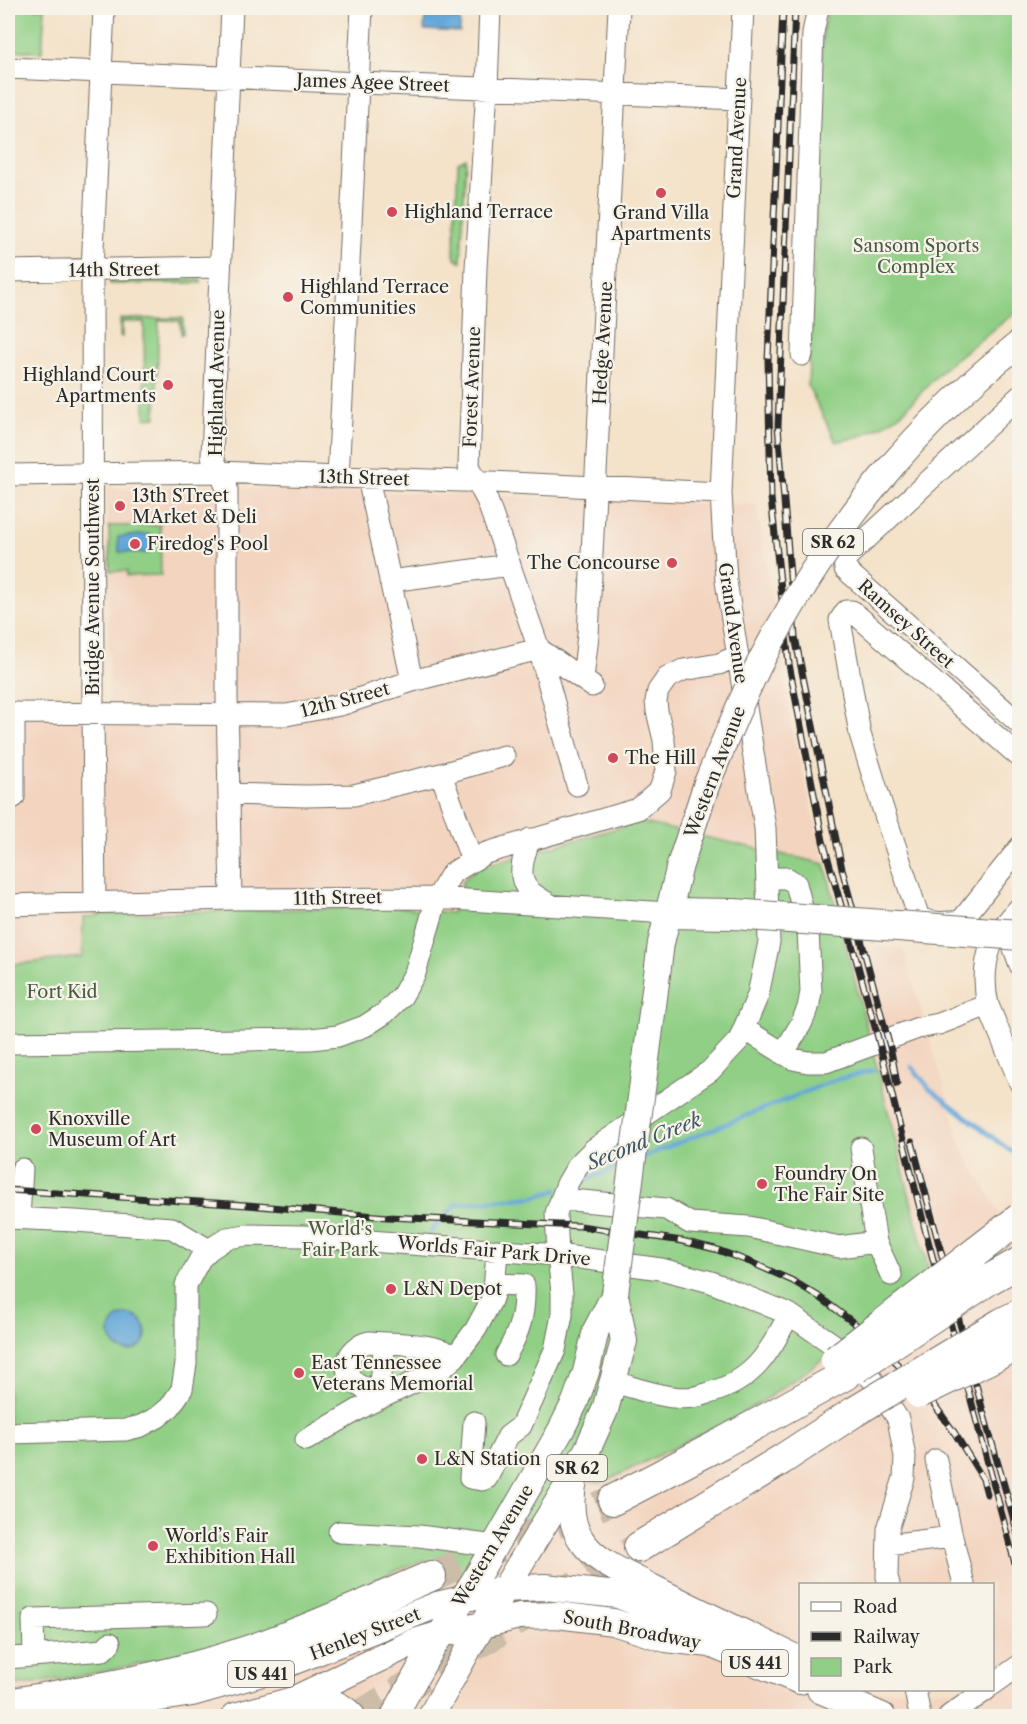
<svg xmlns="http://www.w3.org/2000/svg" width="1027" height="1724" viewBox="0 0 1027 1724" font-family="'Libre Caslon Text',serif">
	<style>
		.built { fill: #f3d4bf; fill-rule: evenodd }
		.green { fill: #90cf85; stroke: #5e7d58; stroke-width: 1.5 }
		.water { fill: #64a7d8; stroke: #486982; stroke-width: 1.5 }
		.lines { fill: none; stroke-linecap: round; stroke-linejoin: round }
		.stream { stroke: #64a7d8; stroke-width: 4.5 }
		.highway-tunnel { stroke: #ccbda9; stroke-width: 30; stroke-dasharray: 30 15; stroke-linecap: butt }
		.minor-casing { stroke: #716b62; stroke-width: 23 }
		.major-casing { stroke: #716b62; stroke-width: 28 }
		.highway-casing { stroke: #716b62; stroke-width: 32 }
		.minor { stroke: #fff; stroke-width: 21 }
		.major { stroke: #fff; stroke-width: 26 }
		.highway { stroke: #fff; stroke-width: 30 }
		.rail-casing { stroke: #2b2b2b; stroke-width: 7 }
		.rail { stroke: #f7f3e8; stroke-width: 4.5; stroke-dasharray: 14; stroke-linecap: butt }
		.major-bridge-casing { stroke: #716b62; stroke-width: 28; stroke-linecap: butt }
		.highway-bridge-casing { stroke: #716b62; stroke-width: 32; stroke-linecap: butt }
		.major-bridge { stroke: #fff; stroke-width: 26 }
		.highway-bridge { stroke: #fff; stroke-width: 30 }
		.poi-dot { fill: #d1495b; stroke: #f7f3e8; stroke-width: 2 }
		.labels { text-anchor: middle; dominant-baseline: central; stroke-width: 4.5; stroke-linejoin: round; paint-order: stroke }
		.shield { fill: #f7f3e8; stroke: #686764; stroke-width: 1.5 }
		.shield-label { font-size: 16px; font-weight: bold; fill: #2b2b2b }
		.street-label { font-size: 18px; fill: #2b2b2b; stroke: #f7f3e8 }
		.poi-label { font-size: 18px; fill: #2b2b2b; stroke: #f7f3e8; text-anchor: start }
		.park-label { font-size: 18px; fill: #495c46; stroke: #f7f3e8 }
		.water-label { font-size: 20px; font-style: italic; fill: #3f5668; stroke: #f7f3e8 }
	</style>
	<rect width="100%" height="100%" fill="#f7f3e8"/>
	<filter id="ink" filterUnits="userSpaceOnUse"><feTurbulence type="fractalNoise" baseFrequency=".0167" numOctaves="2"/><feDisplacementMap in="SourceGraphic" scale="12" xChannelSelector="R" yChannelSelector="G"/><feConvolveMatrix kernelMatrix="1 2 1 2 8 2 1 2 1" color-interpolation-filters="sRGB"/></filter>
	<filter id="wash" filterUnits="userSpaceOnUse"><feTurbulence type="fractalNoise" baseFrequency=".008" numOctaves="4" result="noise"/><feDisplacementMap in="SourceGraphic" scale="24" xChannelSelector="R" yChannelSelector="G"/><feGaussianBlur stdDeviation="1.35" result="paint"/><feColorMatrix in="noise" values="0 0 0 0 0 0 0 0 0 0 0 0 0 0 0 0 0 1.4 0 .05"/><feComposite in="paint" operator="in"/></filter>
	<g filter="url(#wash)">
		<rect width="100%" height="100%" fill="#f4e2c9"/>
		<path class="built" d="M107 487 243 488 511 496 757 505 791 726 845 943 903 948 962 1148 1019 1246V1716H8V703L109 702ZM800 1584H992V1690H800Z"/>
		<path class="green" d="M8 8H45L42 52 8 50Z
			M827 8H1019V310L945 367 903 412 884 425 858 437 836 442 808 386 823 31Z
			M466 159 461 262 455 259 454 254 458 163Z
			M110 279H201V283L110 284Z
			M183 318V334H181L180 321 159 320 156 417 145 418 144 322H122V337L120 336V319Z
			M160 525 161 575 127 576V571H110L109 526Z
			M639 822 825 864 930 1276 815 1365 763 1401 734 1418 604 1482 600 1483 588 1480 439 1589H436L425 1560 391 1573 283 1625 196 1652 77 1677 8 1687V965L82 957 83 918 104 914 398 907 452 913 463 881 476 868Z"/>
		<path class="water" d="M426 10 444 11 448 18 460 19V32L424 30Z
			M149 534 150 537 152 538 153 550 150 551V553L119 552 118 537Z
			M110 1333a18 18 0 1 1 36 0a18 18 0 1 1-36 0Z"/>
		<g class="lines">
			<path class="stream" d="M912 1067 929 1088 1009 1150 1020 1155
				M641 1158 835 1080 874 1070
				M577 1183 625 1165
				M430 1232 457 1204 534 1197 557 1190"/>
		</g>
	</g>
	<g filter="url(#ink)">
		<g class="lines">
			<path class="highway-tunnel" d="M431 1576 613 1500
				M358 1716 639 1547"/>
			<defs>
				<path id="minor" d="M490 8 487 87 476 268 469 466 487 500 539 649 577 785
					M8 68 739 99
					M8 271 220 267
					M802 355 813 33 818 8
					M1020 396 848 556C845 560 844 564 845 569L1020 724
					M8 475 219 472 338 477 492 482 721 493
					M338 477 362 8
					M368 478 412 681
					M390 581 510 565
					M583 679 588 635 619 8
					M8 713 286 715 340 705 412 681 539 649 592 686
					M14 713V797
					M1020 757 852 611H846L840 620 860 734 882 806 919 918C933 924 946 923 961 921L1020 847
					M441 774 504 756
					M229 794 306 796 354 795 441 774 472 861
					M530 839C524 854 515 879 530 891 536 897 544 901 551 905
					M767 878H787L796 884 808 930 811 992 808 1008 801 1024 783 1054
					M231 899 227 698V488L212 456 232 8
					M95 903 93 713 92 271 104 8
					M8 905 231 899 437 898 668 913
					M1020 907C1011 917 1002 927 995 938 984 957 983 984 988 1005L1020 1083
					M1002 929 1011 940 1020 965
					M744 1029 793 1059 808 1062H826L918 1028 939 1024 988 1005
					M8 1043 311 1039 338 1036 365 1026 385 1013 402 996 415 973 437 898 452 873 486 853 638 809 660 790 666 771 664 740 657 711 656 701 658 691 667 678 683 670 719 664 737 656
					M861 1148 876 1242 891 1275
					M562 1199 666 1209 690 1223 749 1227 839 1247 876 1242
					M8 1218 75 1221 172 1228 209 1250
					M19 1218 22 1169
					M495 1284 524 1285C525 1313 520 1331 506 1355
					M614 1382C633 1387 653 1395 673 1397 685 1399 698 1397 709 1393 753 1381 770 1353 789 1314
					M379 1389C373 1389 366 1389 360 1386 338 1374 346 1347 369 1342 394 1344 435 1342 455 1357
					M383 1397 379 1389 385 1344
					M474 1422 470 1478 482 1480 487 1478 508 1436 521 1426 555 1350 562 1315V1293L558 1255 556 1213 567 1184 578 1165 594 1149 710 1071 739 1040 758 995 769 942 765 828 726 581 721 493 743 8
					M8 1433 125 1430 141 1426 158 1417 170 1407 182 1389 186 1364V1285L200 1259 209 1250 227 1238 247 1235 303 1236 558 1255 661 1269 711 1282 789 1314 837 1347 872 1379 898 1419 905 1457 904 1478 888 1529 887 1577 889 1584
					M306 1440 368 1404 440 1370 455 1357 476 1329 491 1301 494 1292 497 1250
					M936 1460 952 1537
					M339 1532 419 1536 495 1546
					M888 1545 952 1537 964 1584
					M34 1656 33 1619 206 1614
					M8 1658 103 1650 110 1643
					M992 1685 1020 1665
					M915 1690 920 1716
					M949 1716 986 1690"/>
				<path id="major" d="M650 1029 661 943 680 865 707 783
					M574 1479C570 1500 569 1523 582 1541 598 1564 627 1574 651 1587 700 1612 750 1636 800 1660
					M820 1690 882 1716
					M296 1707C319 1700 334 1697 352 1716
					M50 1716 192 1693 269 1671 437 1605 505 1589 545 1587 618 1595 675 1617 710 1644
					M235 1716 293 1700 412 1643 441 1634 483 1625 519 1616 557 1615 613 1622 666 1639 710 1644 800 1681
					M394 1716 426 1658 476 1578 561 1430 575 1402 586 1372 596 1330 615 1294
					M431 1716 470 1646 565 1490 588 1448 605 1410 624 1341 615 1294"/>
				<path id="highway" d="M668 913 734 914
					M613 1500 722 1443 845 1375
					M639 1547 781 1460 854 1412
					M8 1704C72 1693 137 1683 201 1665 280 1644 355 1608 431 1576"/>
			</defs>
			<use href="#minor" class="minor-casing"/>
			<use href="#major" class="major-casing"/>
			<use href="#highway" class="highway-casing"/>
			<use href="#minor" class="minor"/>
			<use href="#major" class="major"/>
			<use href="#highway" class="highway"/>
			<defs>
				<path id="rail" d="M783 8 768 360 771 498 789 664 823 841 877 1034 926 1233 1020 1582
					M795 8 778 426 795 637 842 869 891 1051 897 1084
					M912 1142 984 1415 1020 1541
					M8 1190 247 1205 388 1217 580 1226 682 1241 715 1249 750 1262 793 1281 818 1296 866 1332 928 1396 954 1432 983 1479 987 1494"/>
			</defs>
			<use href="#rail" class="rail-casing"/>
			<use href="#rail" class="rail"/>
			<defs>
				<path id="major-bridge" d="M707 783C727 736 746 687 771 642 833 528 917 423 1020 343
					M615 1294 650 1029"/>
				<path id="highway-bridge" d="M734 914 1020 935
					M836 1360 1020 1218
					M856 1368 990 1279 1020 1262
					M919 1393 1020 1344
					M854 1412 1002 1323 1020 1314"/>
			</defs>
			<use href="#major-bridge" class="major-bridge-casing"/>
			<use href="#highway-bridge" class="highway-bridge-casing"/>
			<use href="#major-bridge" class="major-bridge"/>
			<use href="#highway-bridge" class="highway-bridge"/>
		</g>
	</g>
	<g class="poi-dot">
		<circle cx="661" cy="193" r="6"/>
		<circle cx="392" cy="212" r="6"/>
		<circle cx="288" cy="297" r="6"/>
		<circle cx="168" cy="385" r="6"/>
		<circle cx="120" cy="506" r="6"/>
		<circle cx="135" cy="544" r="6"/>
		<circle cx="672" cy="563" r="6"/>
		<circle cx="613" cy="758" r="6"/>
		<circle cx="36" cy="1129" r="6"/>
		<circle cx="762" cy="1184" r="6"/>
		<circle cx="391" cy="1289" r="6"/>
		<circle cx="299" cy="1373" r="6"/>
		<circle cx="422" cy="1459" r="6"/>
		<circle cx="153" cy="1546" r="6"/>
	</g>
	<g class="labels">
		<g class="shield">
			<rect x="803" y="529" width="60" height="26" rx="4.5"/>
			<rect x="547" y="1455" width="60" height="26" rx="4.5"/>
			<rect x="722" y="1650" width="66" height="26" rx="4.5"/>
			<rect x="228" y="1661" width="66" height="26" rx="4.5"/>
		</g>
		<g class="shield-label">
			<text x="833" y="542">SR 62</text>
			<text x="577" y="1468">SR 62</text>
			<text x="755" y="1663">US 441</text>
			<text x="261" y="1674">US 441</text>
		</g>
		<g class="street-label">
			<text transform="translate(373 83) rotate(2)">James Agee Street</text>
			<text transform="translate(737 138) rotate(-87)">Grand Avenue</text>
			<text transform="translate(114 270) rotate(-1)">14th Street</text>
			<text transform="translate(603 343) rotate(-87)">Hedge Avenue</text>
			<text transform="translate(217 383) rotate(-89)">Highland Avenue</text>
			<text transform="translate(472 387) rotate(-88)">Forest Avenue</text>
			<text transform="translate(364 478) rotate(2)">13th Street</text>
			<text transform="translate(93 587) rotate(-90)">Bridge Avenue Southwest</text>
			<text transform="translate(733 623) rotate(82)">Grand Avenue</text>
			<text transform="translate(906 624) rotate(42)">Ramsey Street</text>
			<text transform="translate(345 700) rotate(-15)">12th Street</text>
			<text transform="translate(715 772) rotate(-69)">Western Avenue</text>
			<text transform="translate(338 898) rotate(-1)">11th Street</text>
			<text transform="translate(494 1251) rotate(5)">Worlds Fair Park Drive</text>
			<text transform="translate(493 1546) rotate(-59)">Western Avenue</text>
			<text transform="translate(632 1630) rotate(11)">South Broadway</text>
			<text transform="translate(365 1634) rotate(-21)">Henley Street</text>
		</g>
		<g class="poi-label">
			<text x="404" y="212">Highland Terrace</text>
			<text x="661" y="213" text-anchor="middle">Grand Villa<tspan x="661" dy="21">Apartments</tspan></text>
			<text x="300" y="287">Highland Terrace<tspan x="300" dy="21">Communities</tspan></text>
			<text x="156" y="375" text-anchor="end">Highland Court<tspan x="156" dy="21">Apartments</tspan></text>
			<text x="132" y="496">13th STreet<tspan x="132" dy="21">MArket &amp; Deli</tspan></text>
			<text x="147" y="544">Firedog's Pool</text>
			<text x="660" y="563" text-anchor="end">The Concourse</text>
			<text x="625" y="758">The Hill</text>
			<text x="48" y="1119">Knoxville<tspan x="48" dy="21">Museum of Art</tspan></text>
			<text x="774" y="1174">Foundry On<tspan x="774" dy="21">The Fair Site</tspan></text>
			<text x="403" y="1289">L&amp;N Depot</text>
			<text x="311" y="1363">East Tennessee<tspan x="311" dy="21">Veterans Memorial</tspan></text>
			<text x="434" y="1459">L&amp;N Station</text>
			<text x="165" y="1536">World’s Fair<tspan x="165" dy="21">Exhibition Hall</tspan></text>
		</g>
		<g class="park-label">
			<text x="916" y="246">Sansom Sports<tspan x="916" dy="21">Complex</tspan></text>
			<text x="62" y="992">Fort Kid</text>
			<text x="340" y="1229">World's<tspan x="340" dy="21">Fair Park</tspan></text>
		</g>
		<g class="water-label">
			<text transform="translate(644 1141) rotate(-22)">Second Creek</text>
		</g>
	</g>
	<rect width="1027" height="1724" fill="none" stroke="#f7f3e8" stroke-width="30"/>
	<rect x="799" y="1583" width="195" height="108" fill="#f7f3e8" stroke="#a5a39c" stroke-width="1.5"/>
	<rect x="811" y="1602" width="30" height="9" fill="#ffffff" stroke="#a5a39c" stroke-width="1.5"/>
	<text x="853" y="1613" font-size="18" fill="#2b2b2b">Road</text>
	<rect x="811" y="1632" width="30" height="9" fill="#2b2b2b" stroke="#a5a39c" stroke-width="1.5"/>
	<text x="853" y="1643" font-size="18" fill="#2b2b2b">Railway</text>
	<rect x="811" y="1658" width="30" height="18" fill="#90cf85" stroke="#a5a39c" stroke-width="1.5"/>
	<text x="853" y="1673" font-size="18" fill="#2b2b2b">Park</text>
</svg>
